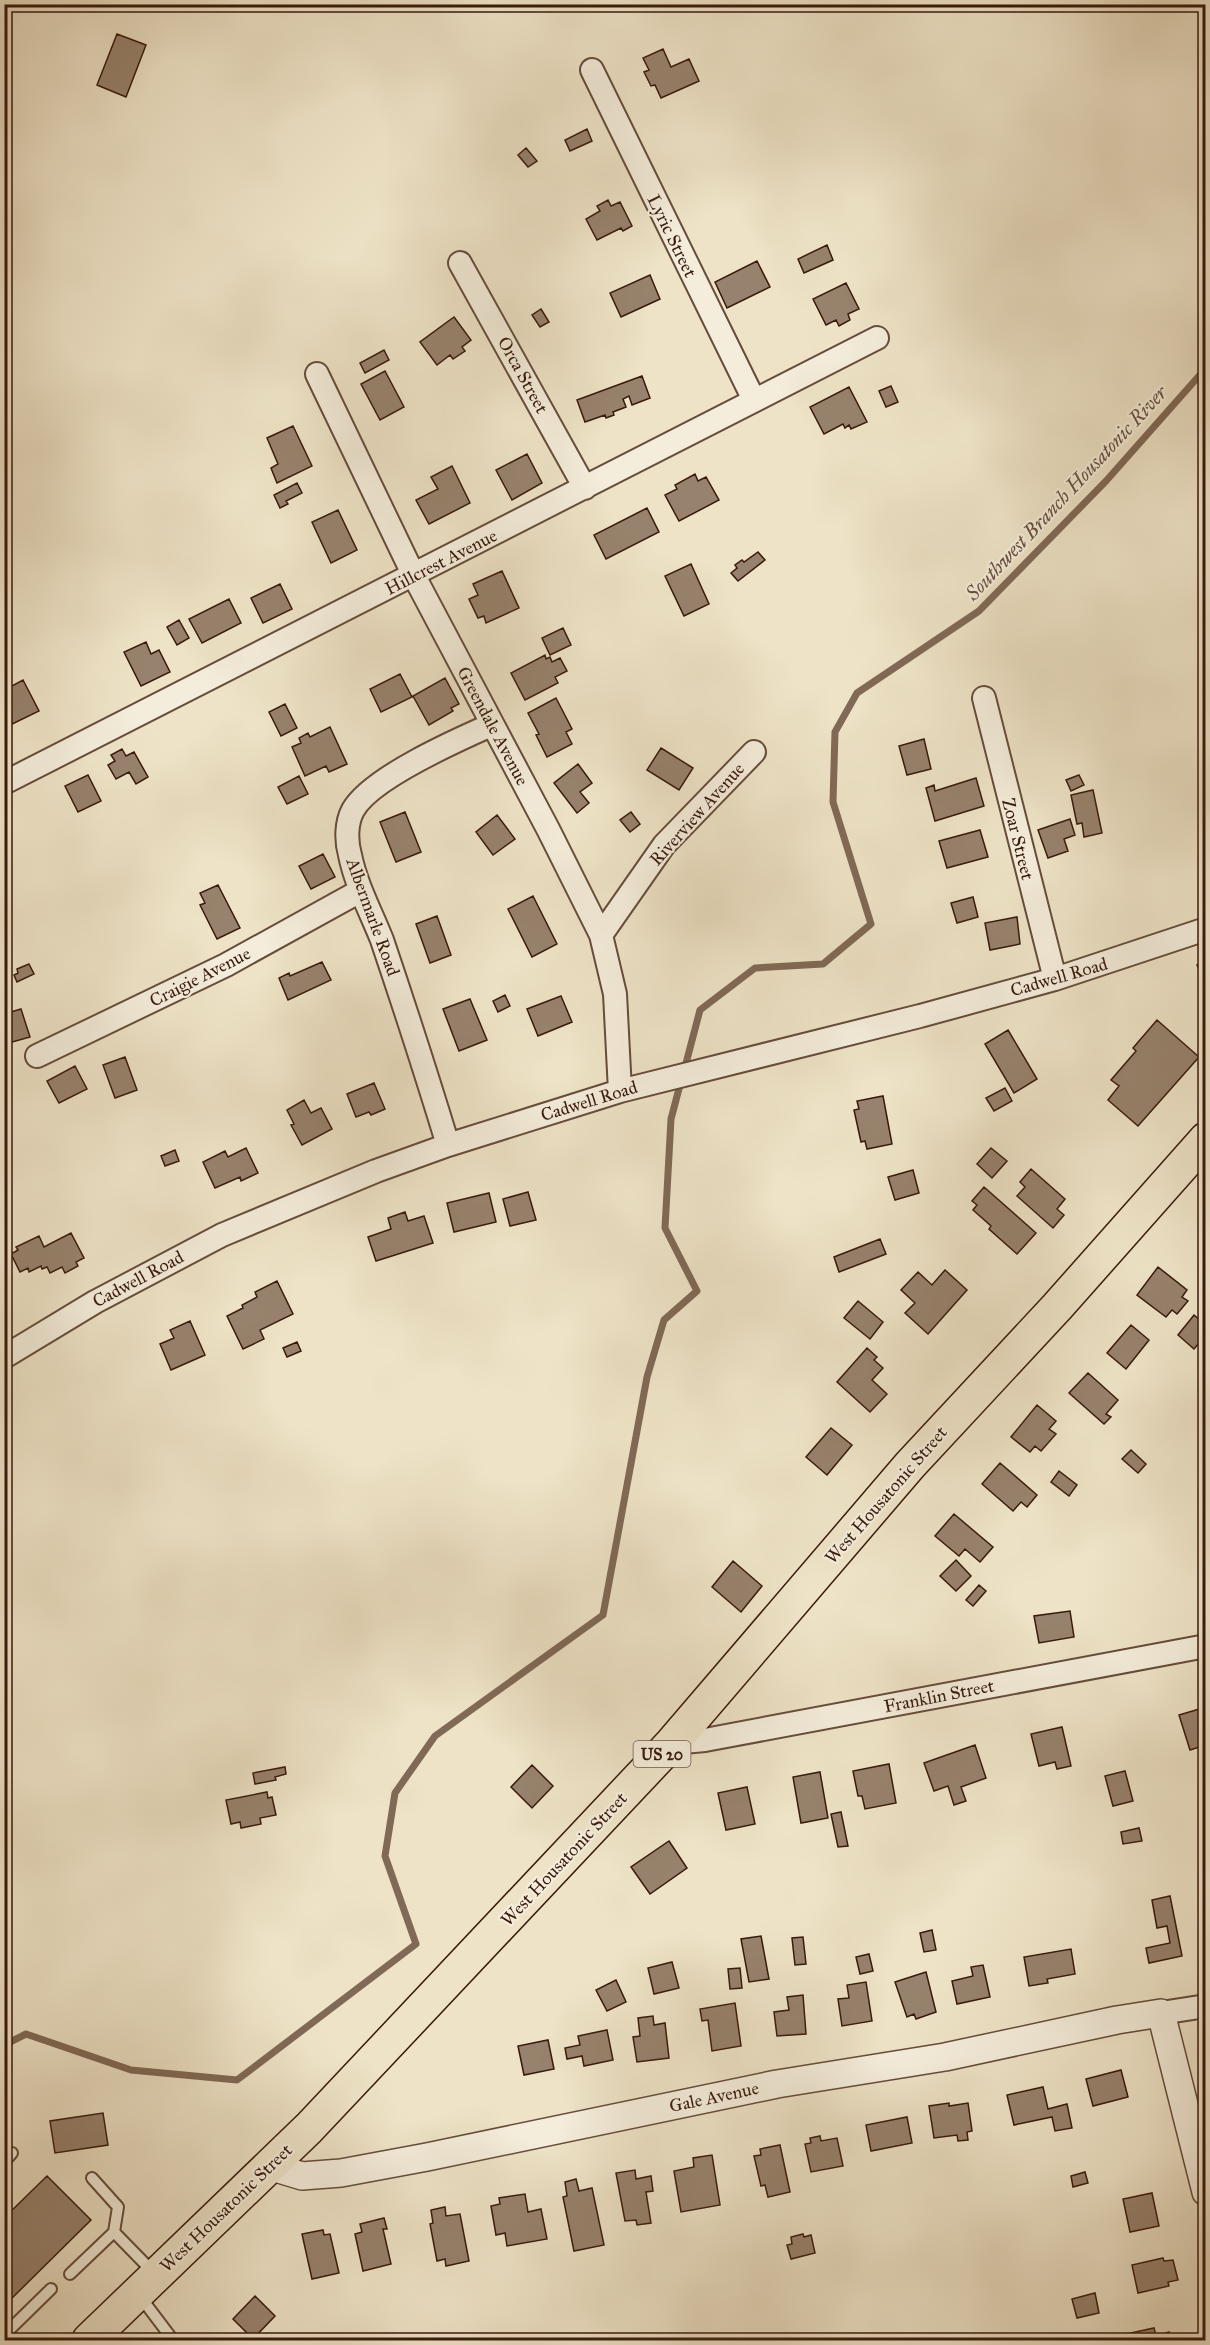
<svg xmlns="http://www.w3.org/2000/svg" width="1210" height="2345" viewBox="0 0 1210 2345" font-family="'IM FELL Great Primer',serif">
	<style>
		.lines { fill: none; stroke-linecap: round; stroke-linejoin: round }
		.stream { stroke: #806956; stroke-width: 7 }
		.building { fill: #97826d; stroke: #38190c; stroke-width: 1.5 }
		.service-casing { stroke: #664c3b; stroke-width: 14 }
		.minor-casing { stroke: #664c3b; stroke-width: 26 }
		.tertiary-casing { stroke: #664c3b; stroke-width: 30 }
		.trunk-casing { stroke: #38190c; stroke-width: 36 }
		.service { stroke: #f4eddb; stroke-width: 10 }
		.minor { stroke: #f4eddb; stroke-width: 22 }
		.tertiary { stroke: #f4eddb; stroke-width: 27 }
		.trunk { stroke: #eee3c7; stroke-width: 33 }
		.labels { text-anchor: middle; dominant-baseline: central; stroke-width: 4.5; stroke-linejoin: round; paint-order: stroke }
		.shield { fill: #f4eddb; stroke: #70594a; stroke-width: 1.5 }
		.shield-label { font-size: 16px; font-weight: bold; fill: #38190c }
		.street-label { font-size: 18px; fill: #38190c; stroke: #f4eddb }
		.water-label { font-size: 20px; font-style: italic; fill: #684e3d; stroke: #f4eddb }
	</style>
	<rect width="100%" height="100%" fill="#eee3c7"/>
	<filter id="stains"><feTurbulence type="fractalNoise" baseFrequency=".00333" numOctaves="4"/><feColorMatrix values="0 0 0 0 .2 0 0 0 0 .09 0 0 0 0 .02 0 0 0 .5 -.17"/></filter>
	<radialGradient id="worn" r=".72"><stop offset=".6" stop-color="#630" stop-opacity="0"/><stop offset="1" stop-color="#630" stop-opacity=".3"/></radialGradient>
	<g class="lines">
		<path class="stream" d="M684 1071 700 1010 755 968 823 964 871 924 833 802 835 732 857 693 979 611 1106 481 1206 368
			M4 2045 26 2034 131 2070 237 2080 416 1944 385 1856 395 1793 435 1736 603 1615 647 1377 664 1320 697 1291 665 1228 671 1119 681 1081
			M4 2116V2122"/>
	</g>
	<path class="building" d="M117 34 146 45 126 97 97 85Z
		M663 49 671 67 689 59 699 81 661 98 655 85 651 86 644 72 649 70 643 58Z
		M587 129 592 141 570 151 565 140Z
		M526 148 537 161 528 167 518 155Z
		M608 200 611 206 620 202 632 226 623 231 621 228 597 240 586 219 600 211 597 206Z
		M827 245 833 260 804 273 798 259Z
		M757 261 770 287 727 308 715 282Z
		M650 275 660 299 621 317 610 293Z
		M846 283 859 309 848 314 850 320 839 326 836 320 826 325 813 299Z
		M541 309 549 322 540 327 532 315Z
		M454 317 471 340 462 347 465 351 453 359 450 355 437 365 420 342Z
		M384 350 389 360 365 373 360 363Z
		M385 371 404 407 380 420 361 384Z
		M642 376 650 398 632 405 629 396 623 399 626 407 613 412 614 415 606 418 605 415 585 422 577 400Z
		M891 386 898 402 886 407 879 391Z
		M849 387 867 422 851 429 849 425 845 428 843 424 824 434 810 407Z
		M293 426 312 466 277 483 271 468 278 464 267 438Z
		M527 454 542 483 512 500 496 470Z
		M452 466 470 503 429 524 416 500 438 489 431 477Z
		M695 474 698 481 706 477 719 500 679 521 665 495 677 489 675 485Z
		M297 483 302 493 286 501 288 504 280 508 274 495Z
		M647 508 659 532 606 559 594 535Z
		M338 510 357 550 331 563 312 522Z
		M758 552 765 560 738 581 731 573 737 568 735 565 742 560 744 562Z
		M691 564 709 604 684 616 665 576Z
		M502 571 519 608 486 623 484 616 478 618 469 599 478 595 473 584Z
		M280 584 292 609 263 623 251 598Z
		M229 599 241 623 202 643 189 619Z
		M179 620 189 638 177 645 167 627Z
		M563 628 571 645 550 655 542 638Z
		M146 642 151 654 159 650 170 672 141 686 124 652Z
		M545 655 546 659 550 657 552 662 560 658 567 671 555 677 558 683 525 700 511 673Z
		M400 674 412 697 381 712 370 689Z
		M445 678 459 704 451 708 453 711 429 725 413 696Z
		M23 680 39 711 4 728V693L9 691 8 688Z
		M556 698 572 729 566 732 572 744 547 757 536 735 539 734 528 713Z
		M285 704 297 728 281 736 269 712Z
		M330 727 347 764 329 772 326 766 305 776 292 747 301 743 299 738 308 733 310 737Z
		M924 739 931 769 907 775 899 746Z
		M661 748 693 768 679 790 647 770Z
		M122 749 126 756 134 752 148 777 136 784 129 772 116 779 108 765 115 761 111 755Z
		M578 764 592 783 580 792 589 803 577 813 554 783Z
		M88 775 101 801 78 812 65 786Z
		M1079 775 1084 785 1071 791 1066 780Z
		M299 776 308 794 287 804 278 787Z
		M976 778 984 806 935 821 926 788 934 785 935 791Z
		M1093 790 1102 833 1084 837 1082 823 1077 824 1071 795Z
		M405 812 421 852 396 862 380 822Z
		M631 812 640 824 630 832 620 820Z
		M497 815 515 839 493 855 476 832Z
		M1070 819 1075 835 1064 839 1068 851 1048 858 1038 830Z
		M980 830 988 857 947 868 939 841Z
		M323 854 335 877 311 889 299 866Z
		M218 885 240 928 217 939 200 905 205 903 200 893Z
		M533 896 557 944 532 957 508 909Z
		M973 897 978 917 957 923 951 903Z
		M437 916 451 955 430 963 416 924Z
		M1017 917 1020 944 990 950 985 923Z
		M322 962 331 980 288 1000 279 978 289 973 290 976Z
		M1206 962V986L1197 965Z
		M29 964 34 974 17 982 14 975 18 973 17 969Z
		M505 995 510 1006 498 1012 493 1001Z
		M561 996 572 1022 538 1036 527 1009Z
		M470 999 487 1040 459 1051 443 1009Z
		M21 1009 30 1037 5 1044 4 1014Z
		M1157 1020 1199 1057 1138 1126 1108 1100 1119 1086 1111 1080 1136 1051 1133 1048Z
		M1008 1030 1037 1079 1014 1093 985 1044Z
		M125 1057 137 1090 115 1098 103 1065Z
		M75 1066 87 1089 59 1103 47 1081Z
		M374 1083 385 1109 371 1115 369 1112 356 1117 347 1094Z
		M1005 1088 1012 1101 994 1111 986 1098Z
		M883 1096 892 1144 867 1149 865 1141 861 1142 854 1110 859 1109 857 1101Z
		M304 1100 311 1113 321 1108 332 1129 302 1145 291 1125 294 1124 287 1110Z
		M246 1148 258 1173 241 1181 240 1177 215 1188 203 1162 225 1151 228 1157Z
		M991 1148 1007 1161 992 1178 977 1164Z
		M175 1150 179 1161 165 1166 161 1156Z
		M1031 1169 1065 1199 1057 1209 1064 1215 1053 1228 1017 1196 1025 1187 1020 1182Z
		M913 1170 919 1193 895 1200 888 1177Z
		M984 1187 1036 1233 1017 1254 989 1229 991 1226 973 1210 977 1205 972 1201Z
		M528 1192 536 1220 510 1226 503 1199Z
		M489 1193 496 1222 454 1232 447 1203Z
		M405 1212 408 1221 424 1216 433 1243 376 1261 368 1237 391 1229 388 1218Z
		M71 1233 84 1258 76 1262 78 1266 65 1273 62 1267 50 1273 47 1267 42 1269 41 1266 29 1272 28 1268 20 1272 11 1254 18 1250 16 1247 39 1236 44 1247Z
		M880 1239 886 1254 839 1272 834 1257Z
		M1158 1267 1187 1290 1182 1297 1188 1301 1177 1314 1172 1310 1166 1317 1137 1295Z
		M945 1270 967 1290 928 1334 905 1313 915 1303 901 1290 918 1272 932 1285Z
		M277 1281 293 1314 260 1330 264 1339 243 1349 227 1316 243 1308 242 1305 257 1297 255 1292Z
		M858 1301 883 1322 870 1339 844 1318Z
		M1194 1315 1206 1325V1335L1194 1349 1178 1335Z
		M190 1321 205 1355 171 1370 160 1344 174 1338 170 1330Z
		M1131 1325 1149 1340 1126 1369 1107 1353Z
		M297 1342 301 1351 287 1357 283 1348Z
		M867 1348 877 1357 874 1360 883 1368 872 1380 887 1394 870 1412 837 1382Z
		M1088 1373 1118 1400 1106 1414 1111 1417 1104 1424 1069 1393Z
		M1037 1405 1056 1421 1049 1429 1056 1434 1041 1451 1035 1446 1030 1452 1011 1437Z
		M831 1428 852 1445 827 1475 806 1457Z
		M1131 1450 1146 1464 1138 1473 1122 1459Z
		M1000 1463 1037 1495 1027 1507 1021 1502 1013 1511 982 1484Z
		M1059 1471 1077 1485 1069 1496 1051 1482Z
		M954 1514 993 1547 980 1562 965 1549 959 1556 935 1536Z
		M956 1560 971 1576 956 1591 940 1576Z
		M733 1561 762 1586 741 1612 712 1587Z
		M979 1585 986 1591 973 1606 966 1600Z
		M1070 1611 1074 1637 1039 1643 1034 1616Z
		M1206 1707V1745L1190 1750 1179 1715Z
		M1062 1727 1071 1766 1057 1769 1055 1762 1039 1766 1031 1734Z
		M975 1745 986 1778 961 1787 966 1801 954 1805 948 1786 934 1791 924 1763Z
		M889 1764 896 1803 865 1809 862 1796H858L853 1771Z
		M532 1765 553 1786 532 1808 511 1787Z
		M285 1767 286 1774 275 1777 276 1780 255 1784 253 1773Z
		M1125 1771 1133 1801 1113 1806 1105 1776Z
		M820 1772 828 1818 801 1823 793 1777Z
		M747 1787 755 1824 726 1830 718 1793Z
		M267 1792 268 1798 272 1797 276 1815 260 1818 261 1824 241 1828 240 1822 231 1824 226 1800Z
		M841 1812 848 1846 838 1847 831 1814Z
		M1139 1828 1142 1841 1123 1844 1121 1832Z
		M669 1841 687 1868 650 1894 631 1867Z
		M1170 1896 1182 1956 1149 1963 1146 1948 1170 1943 1167 1926 1157 1928 1152 1900Z
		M932 1930 936 1950 924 1952 920 1933Z
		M761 1936 769 1979 749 1982 741 1939Z
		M803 1937 806 1964 795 1965 792 1938Z
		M1071 1949 1075 1974 1047 1979 1048 1983 1029 1986 1024 1957Z
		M869 1954 873 1971 860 1974 856 1957Z
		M672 1962 679 1988 654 1994 648 1968Z
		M983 1965 990 1997 957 2004 952 1981 973 1976 971 1967Z
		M740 1968 742 1988 730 1989 728 1969Z
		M926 1972 936 2012 916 2019 914 2014 907 2017 895 1982Z
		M616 1980 626 2002 607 2011 596 1990Z
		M866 1982 872 2021 842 2026 838 1999 849 1998 847 1985Z
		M803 1995 806 2034 777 2036 774 2012 789 2010 787 1997Z
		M735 2003 741 2046 712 2051 708 2020 702 2021 700 2009Z
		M653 2016 654 2025 665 2023 669 2058 637 2062 633 2037 640 2036 638 2018Z
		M607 2030 613 2060 584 2066 582 2056 567 2059 565 2048 580 2045 578 2036Z
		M548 2040 554 2069 524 2075 518 2046Z
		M1121 2070 1128 2097 1093 2106 1086 2079Z
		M1043 2087 1048 2109 1067 2104 1072 2128 1055 2131 1052 2117 1014 2125 1007 2095Z
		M949 2103V2106L968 2103 972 2131 967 2132 968 2140 958 2141 957 2135 934 2138 929 2106Z
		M103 2113 108 2145 55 2153 50 2121Z
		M907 2117 912 2143 871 2151 866 2125Z
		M820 2136 821 2141 837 2138 843 2166 811 2172 805 2144 811 2143 810 2138Z
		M780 2145 790 2192 768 2197 765 2185 761 2186 754 2156 761 2155 760 2149Z
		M712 2155 720 2205 681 2212 674 2171 694 2167 693 2158Z
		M635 2170 636 2179 651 2176 653 2191 646 2192 651 2223 637 2225 636 2220 625 2221 616 2173Z
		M1085 2172 1088 2183 1073 2187 1071 2176Z
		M47 2176 91 2220 4 2306V2218Z
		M576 2179 579 2191 592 2188 604 2245 574 2251 563 2197 567 2196 565 2182Z
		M1152 2193 1159 2226 1130 2232 1123 2199Z
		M525 2194 528 2212 541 2209 547 2239 507 2246 505 2233 496 2235 491 2206 500 2204 499 2198Z
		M445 2207 446 2216 460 2214 469 2261 446 2266 445 2259 437 2261 430 2224 433 2223 431 2210Z
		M384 2218 387 2229H383L391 2264 363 2271 355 2234 362 2232 360 2224Z
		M323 2230 324 2235 330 2234 339 2273 312 2279 302 2234Z
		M803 2234 804 2237 811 2235 815 2253 791 2259 787 2245 792 2244 791 2237Z
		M1163 2258 1164 2261 1173 2260 1178 2280 1168 2282 1169 2286 1138 2293 1132 2265Z
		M1095 2293 1099 2313 1077 2318 1072 2299Z
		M255 2296 275 2316 253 2339 233 2319Z
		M1154 2328 1156 2336 1169 2332 1171 2340H1109L1108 2338Z"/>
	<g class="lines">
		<defs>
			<path id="service" d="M4 2162 12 2153
				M92 2178 118 2207 114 2232
				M70 2274 114 2232 153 2272
				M139 2295 173 2340
				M4 2335 51 2289"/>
			<path id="minor" d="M592 70 754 400
				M460 263 585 488
				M317 374 414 576 548 829 601 935 615 994 620 1091
				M984 698 1055 979
				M4 783 877 338
				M601 935 664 845 754 752
				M37 1056 226 965 360 891
				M448 1145C427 1076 405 1008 382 940 371 912 356 885 350 855 346 841 346 823 353 810 371 778 457 740 491 725
				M4 1357 95 1302 222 1235 376 1171 448 1145 620 1091 920 1016 1055 979 1206 929
				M672 1743 705 1740 1206 1646
				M1161 2013 1206 2006"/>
			<path id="tertiary" d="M269 2166 302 2176 341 2173 427 2157 777 2084 945 2057 1117 2020 1161 2013 1206 2192"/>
			<path id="trunk" d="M89 2340 309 2128 672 1743 910 1465 1057 1307 1206 1139"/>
		</defs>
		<use href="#service" class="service-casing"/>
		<use href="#minor" class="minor-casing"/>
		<use href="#tertiary" class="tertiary-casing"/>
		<use href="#trunk" class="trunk-casing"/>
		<use href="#service" class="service"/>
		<use href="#minor" class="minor"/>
		<use href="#tertiary" class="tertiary"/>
		<use href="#trunk" class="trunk"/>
	</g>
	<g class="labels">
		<rect class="shield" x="633.5" y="1741" width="57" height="26" rx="4.5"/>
		<g class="shield-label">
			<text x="662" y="1754">US 20</text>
		</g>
		<g class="street-label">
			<text transform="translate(672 236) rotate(64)">Lyric Street</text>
			<text transform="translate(523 375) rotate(61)">Orca Street</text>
			<text transform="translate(441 562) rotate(-27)">Hillcrest Avenue</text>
			<text transform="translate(493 726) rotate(62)">Greendale Avenue</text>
			<text transform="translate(697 814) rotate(-48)">Riverview Avenue</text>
			<text transform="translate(1018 839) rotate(76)">Zoar Street</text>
			<text transform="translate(373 917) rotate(70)">Albermarle Road</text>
			<text transform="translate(200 977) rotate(-27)">Craigie Avenue</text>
			<text transform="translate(1059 977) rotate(-16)">Cadwell Road</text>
			<text transform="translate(589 1101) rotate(-17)">Cadwell Road</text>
			<text transform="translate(138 1279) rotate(-28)">Cadwell Road</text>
			<text transform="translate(886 1495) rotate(-49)">West Housatonic Street</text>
			<text transform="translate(939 1696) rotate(-11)">Franklin Street</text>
			<text transform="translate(564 1859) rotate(-47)">West Housatonic Street</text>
			<text transform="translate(714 2097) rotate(-12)">Gale Avenue</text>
			<text transform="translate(226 2208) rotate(-44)">West Housatonic Street</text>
		</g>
		<g class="water-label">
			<text transform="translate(1066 493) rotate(-47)">Southwest Branch Housatonic River</text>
		</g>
	</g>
	<rect width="1210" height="2345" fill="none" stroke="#eee3c7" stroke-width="24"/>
	<rect x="6" y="6" width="1198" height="2333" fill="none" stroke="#38190c" stroke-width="3"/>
	<rect x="12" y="12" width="1186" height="2321" fill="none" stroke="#38190c" stroke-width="1.5"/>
	<rect width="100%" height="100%" filter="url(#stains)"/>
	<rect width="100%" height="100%" fill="url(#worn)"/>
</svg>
